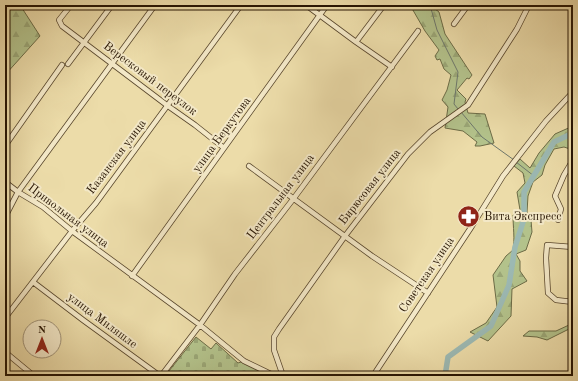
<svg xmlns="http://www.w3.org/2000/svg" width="578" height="381" viewBox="0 0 578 381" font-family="'Old Standard TT',serif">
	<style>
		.forest { fill: url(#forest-firs); stroke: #6c6b46 }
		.cemetery { fill: url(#cemetery-stones); stroke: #6c6b46 }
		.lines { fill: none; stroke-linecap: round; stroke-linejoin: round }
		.stream { stroke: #6d776c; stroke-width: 1 }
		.river { stroke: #9cb9b3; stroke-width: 5.5 }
		.minor-casing { stroke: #58462c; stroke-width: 6 }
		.minor { stroke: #f3e8c7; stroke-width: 4.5 }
		.labels { text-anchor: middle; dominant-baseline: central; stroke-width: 4; stroke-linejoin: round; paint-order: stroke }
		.street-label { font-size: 12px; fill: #261402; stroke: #f3e8c7 }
		.poi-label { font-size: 12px; fill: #261402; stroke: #f3e8c7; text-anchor: start }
	</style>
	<defs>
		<pattern id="forest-firs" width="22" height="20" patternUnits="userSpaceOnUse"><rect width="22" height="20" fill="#b3c28b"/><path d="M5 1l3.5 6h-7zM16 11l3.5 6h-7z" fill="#9aa676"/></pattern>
		<pattern id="cemetery-stones" width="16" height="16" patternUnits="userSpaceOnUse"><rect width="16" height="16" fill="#b3c28b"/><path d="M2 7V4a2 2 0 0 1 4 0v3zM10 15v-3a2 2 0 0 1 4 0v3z" fill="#9aa676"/></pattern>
	</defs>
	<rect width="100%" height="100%" fill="#ecdca9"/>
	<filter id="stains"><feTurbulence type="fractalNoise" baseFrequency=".005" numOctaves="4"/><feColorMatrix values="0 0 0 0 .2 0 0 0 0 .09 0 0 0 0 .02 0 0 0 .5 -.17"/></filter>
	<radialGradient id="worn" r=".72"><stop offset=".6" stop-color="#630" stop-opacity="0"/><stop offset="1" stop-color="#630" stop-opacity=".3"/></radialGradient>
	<path class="forest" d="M5 5H20L40 36 5 75Z
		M410 5H430L439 12 445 34 472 75 469 79 467 78 457 90 466 99 465 102 468 113 485 114 494 143 480 146H475L477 142 463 131 445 128 448 107 442 100 447 90 451 75 444 69 440 59 437 60 435 56 439 50 425 31Z
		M573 126V150L564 147 554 149 545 165 542 175 533 182 528 196 527 212 531 220 532 232 526 250 516 254 520 261V271L527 281 512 289 511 316 488 341 470 332 486 323 497 307 493 275 506 256 513 250C515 239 513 227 513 215L520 210 517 192 525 183 523 173 514 166 520 159 530 168 539 153 555 134Z
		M571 322 573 327 547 340 537 337 523 336 529 331H556L569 325Z"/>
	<path class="cemetery" d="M196 337 211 349 216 343 238 363 241 362 260 371 267 376H165Z"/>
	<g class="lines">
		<path class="stream" d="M430 5 437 30 458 72 454 104 458 109
			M461 112 482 137 514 160
			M516 162 534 176"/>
		<path class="river" d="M445 376 448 357 491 326 509 285 515 247 524 219V192L554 142 573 133"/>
		<defs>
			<path id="minor" d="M71 5 59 20 62 26 168 106 195 125 224 148
				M155 5 18 192 43 207 72 231 200 325 244 361 275 376
				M306 5 356 42 392 67
				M559 6 560 5
				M454 24 468 5
				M356 42 384 5
				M68 64 112 5
				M7 143 62 65
				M249 166 372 256 428 293
				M5 182 18 192 5 217
				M558 220 561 209 555 196 564 175 573 160
				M573 247 547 245 546 258 548 293 556 300 573 302
				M132 276 327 5
				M33 282 83 320 160 376
				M5 318 72 231 96 203 241 5
				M5 352 34 376
				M161 376 200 325 235 274 294 198 418 31
				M283 376 274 350V337L279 329 345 236 408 154 430 132 468 105 517 29 529 5
				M373 376 472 226 503 176 546 121 573 92"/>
		</defs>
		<use href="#minor" class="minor-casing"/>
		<use href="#minor" class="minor"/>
	</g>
	<defs>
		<symbol id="pharmacy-disc" viewBox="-11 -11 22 22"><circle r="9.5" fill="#8f2418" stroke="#f3e8c7"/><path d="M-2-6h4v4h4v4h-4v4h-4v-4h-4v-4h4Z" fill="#fff"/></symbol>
	</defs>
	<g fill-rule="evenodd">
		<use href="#pharmacy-disc" x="456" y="204" width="25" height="25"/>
	</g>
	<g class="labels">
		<g class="street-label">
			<text transform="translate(150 79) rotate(37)">Вересковый переулок</text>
			<text transform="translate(222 135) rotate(-54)">улица Беркутова</text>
			<text transform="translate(117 157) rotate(-53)">Казанская улица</text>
			<text transform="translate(370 187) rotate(-52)">Бирюсовая улица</text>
			<text transform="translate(281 197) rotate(-53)">Центральная улица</text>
			<text transform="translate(68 216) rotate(37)">Привольная улица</text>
			<text transform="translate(427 275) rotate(-56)">Советская улица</text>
			<text transform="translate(102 321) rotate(37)">улица Миляшле</text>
		</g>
		<g class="poi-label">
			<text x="484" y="217">Вита Экспресс</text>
		</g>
	</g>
	<rect width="578" height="381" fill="none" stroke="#ecdca9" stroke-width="20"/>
	<rect x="6" y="6" width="566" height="369" fill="none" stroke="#261402" stroke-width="2"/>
	<rect x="10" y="10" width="558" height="361" fill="none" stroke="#261402"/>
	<g transform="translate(42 339)"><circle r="19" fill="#f3e8c7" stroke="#a19378"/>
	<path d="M0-3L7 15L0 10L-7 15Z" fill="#8f2418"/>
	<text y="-6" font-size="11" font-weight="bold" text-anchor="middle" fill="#261402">N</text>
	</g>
	<rect width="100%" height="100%" filter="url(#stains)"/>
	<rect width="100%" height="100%" fill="url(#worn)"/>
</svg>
